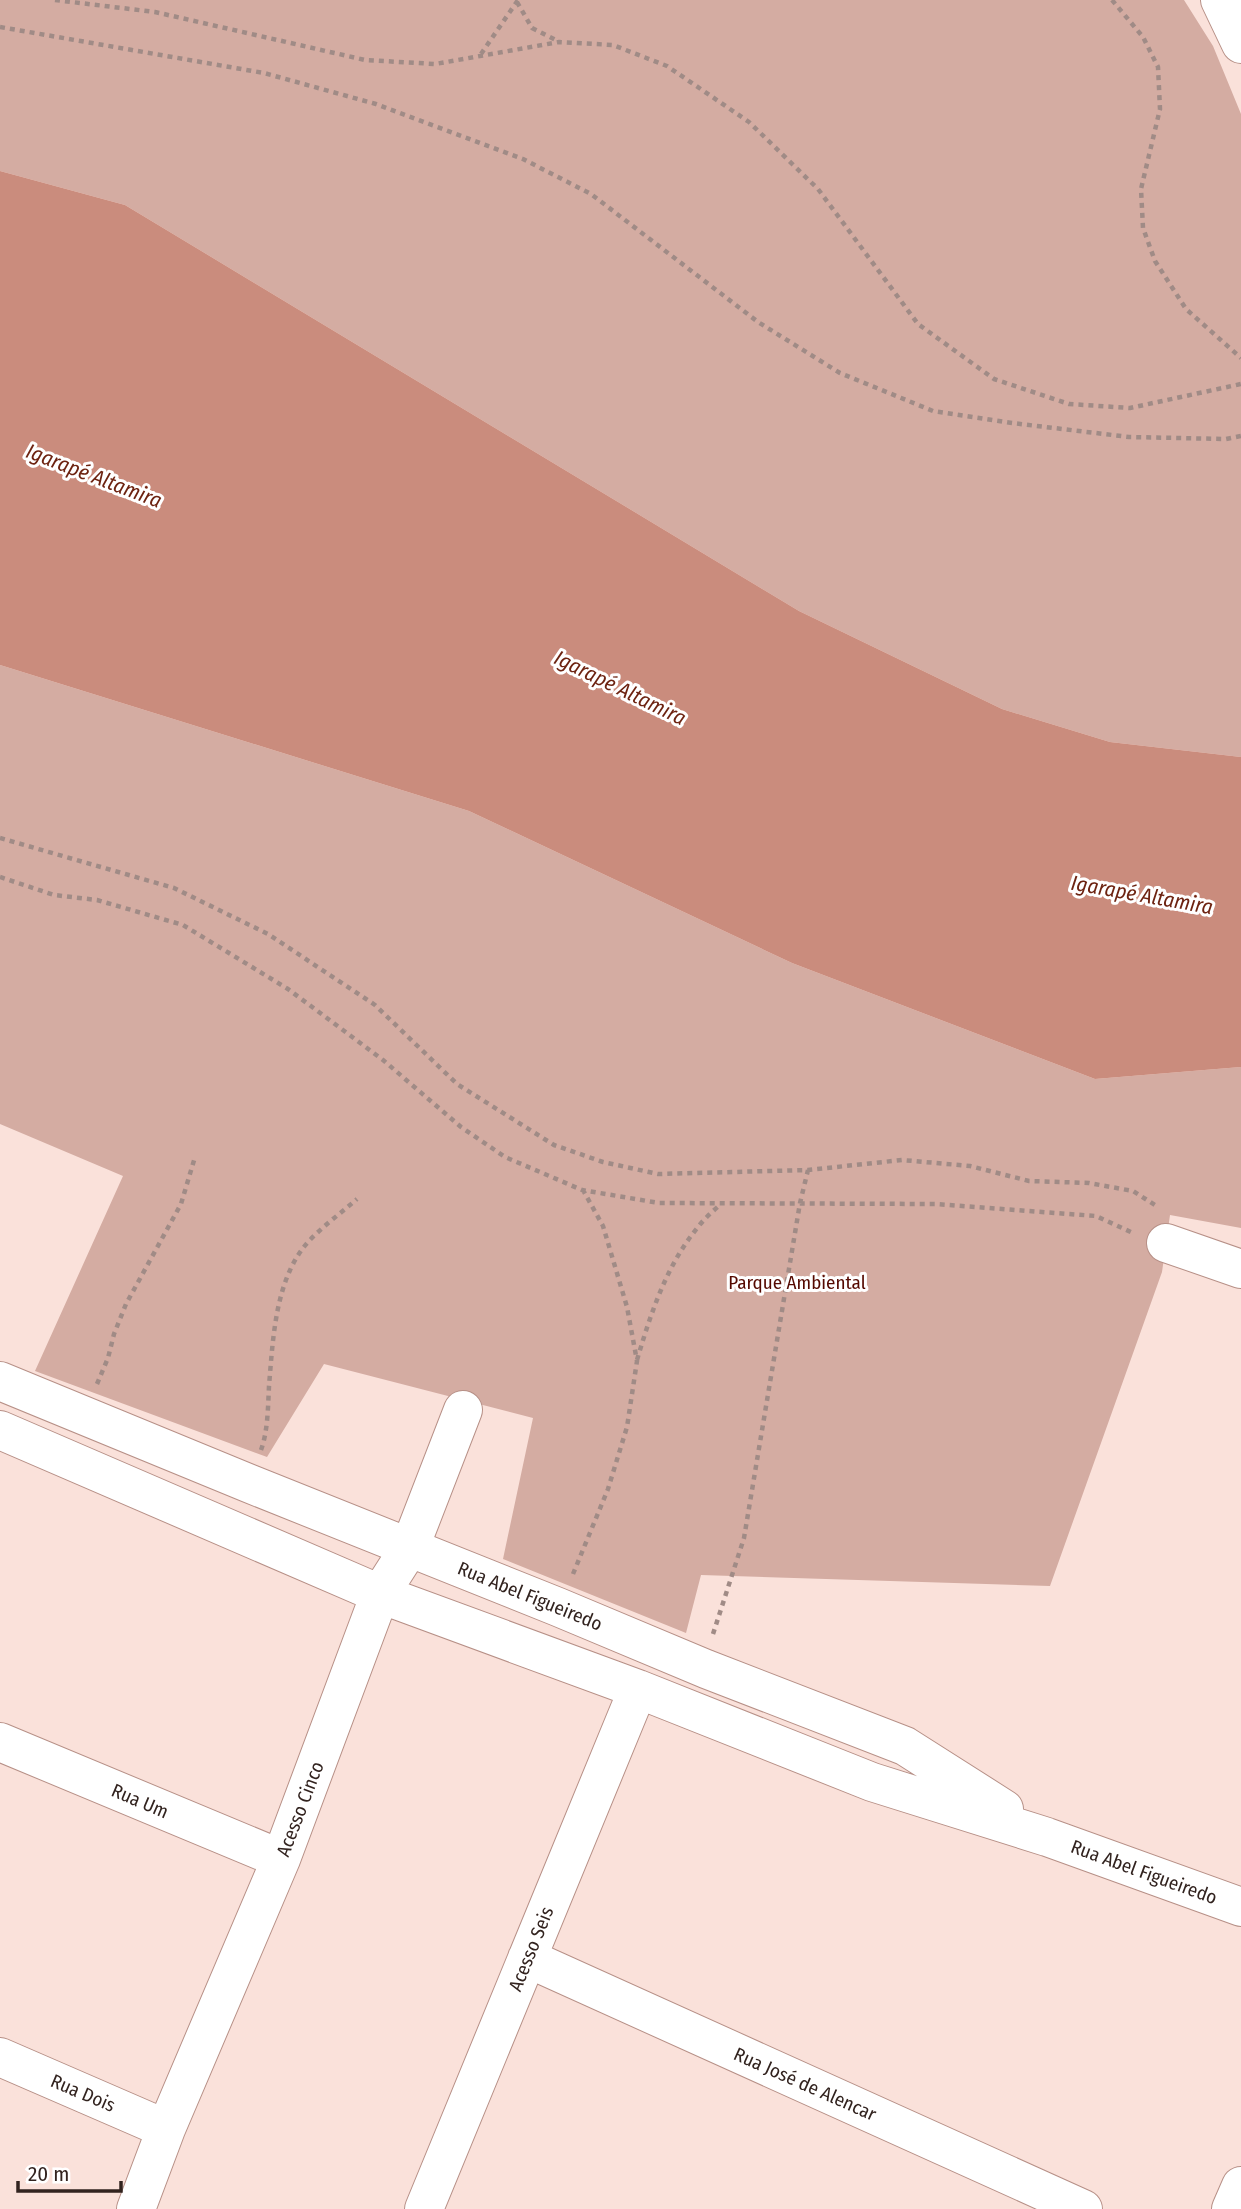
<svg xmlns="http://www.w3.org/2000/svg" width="1241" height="2209" viewBox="0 0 1241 2209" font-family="'Fira Sans Condensed',sans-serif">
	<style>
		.green { fill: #d4aca2 }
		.water { fill: #ca8c7d }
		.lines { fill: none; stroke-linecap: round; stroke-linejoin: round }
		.minor-casing { stroke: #b79087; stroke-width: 40 }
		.major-casing { stroke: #b79087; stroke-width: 40 }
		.path { stroke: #a08b86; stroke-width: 4.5; stroke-dasharray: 5 5; stroke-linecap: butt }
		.minor { stroke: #fff; stroke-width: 38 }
		.major { stroke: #fff; stroke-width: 38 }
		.labels { text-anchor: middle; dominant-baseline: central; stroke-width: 6; stroke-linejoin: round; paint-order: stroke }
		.park-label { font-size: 19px; fill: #550900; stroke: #fff }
		.street-label { font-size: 19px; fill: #32231f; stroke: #fff }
		.water-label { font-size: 21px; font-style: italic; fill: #6d2311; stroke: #fff }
	</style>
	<rect width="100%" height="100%" fill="#fae1da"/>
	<path class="green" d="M0 0H1184L1213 46 1241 114V757L1110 742 1002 709 799 611 125 205 0 171Z
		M0 665 469 811 792 963 1095 1079 1241 1067V1228L1170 1215 1162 1272 1050 1586 701 1575 686 1633 503 1559 533 1418 324 1364 267 1457 35 1371 123 1176 0 1124Z"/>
	<path class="water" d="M0 171 125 205 799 611 1002 709 1110 742 1241 757V1067L1095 1079 792 963 469 811 0 665Z"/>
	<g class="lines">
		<defs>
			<path id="minor" d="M1166 1243 1241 1269
				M0 1381 248 1483 558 1607 706 1669 905 1746 1004 1809
				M0 1430 380 1594 638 1689 872 1782 1047 1837 1241 1907
				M0 1742 281 1859
				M527 1958 1083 2209
				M0 2057 166 2129
				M136 2209 166 2129 281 1859 380 1594 410 1547 463 1410
				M424 2209 638 1689
				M1231 2209 1241 2186"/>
			<path id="major" d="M1220 0 1241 44"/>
		</defs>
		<use href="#minor" class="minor-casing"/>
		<use href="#major" class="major-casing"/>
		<path class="path" d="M55 0 155 12 365 60 435 64 559 42 613 45 667 66 749 122 818 189 918 324 994 379 1069 404 1130 408 1241 384
			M1112 0 1143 37 1158 67 1160 109 1141 189 1143 228 1155 261 1186 309 1241 358
			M517 2 532 28 558 41
			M0 27 264 73 376 104 523 159 591 194 758 322 840 373 933 411 1012 423 1129 437 1226 439 1241 436
			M481 54 518 0
			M0 838 174 888 268 934 375 1005 457 1084 554 1145 603 1162 658 1174 808 1170 902 1160 970 1166 1029 1181 1089 1183 1133 1191 1158 1207
			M0 877 54 895 97 900 183 925 288 989 383 1060 461 1127 505 1157 582 1190 659 1203 935 1204 1096 1216 1133 1233
			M637 1360C651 1313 666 1266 698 1227 704 1219 713 1211 721 1204
			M97 1384 108 1358 114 1334 126 1304 181 1204 195 1157
			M261 1450C268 1431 268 1406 269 1386 273 1339 275 1279 308 1242 323 1226 341 1213 357 1199
			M573 1574 608 1489 627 1427 637 1361 627 1307 603 1226 583 1190
			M713 1634 744 1538 800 1203 808 1170"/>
		<use href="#minor" class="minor"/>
		<use href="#major" class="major"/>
	</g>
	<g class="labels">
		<g class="park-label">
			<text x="797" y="1282">Parque Ambiental</text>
		</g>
		<g class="street-label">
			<text transform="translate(530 1596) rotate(22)">Rua Abel Figueiredo</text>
			<text transform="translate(140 1801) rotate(23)">Rua Um</text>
			<text transform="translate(300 1809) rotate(-69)">Acesso Cinco</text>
			<text transform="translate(1144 1872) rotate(20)">Rua Abel Figueiredo</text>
			<text transform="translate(531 1949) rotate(-68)">Acesso Seis</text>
			<text transform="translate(805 2084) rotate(24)">Rua José de Alencar</text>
			<text transform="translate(83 2093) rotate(23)">Rua Dois</text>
		</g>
		<g class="water-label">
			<text transform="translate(94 476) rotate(21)">Igarapé Altamira</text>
			<text transform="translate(620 688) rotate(26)">Igarapé Altamira</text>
			<text transform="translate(1142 895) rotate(10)">Igarapé Altamira</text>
		</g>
	</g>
	<path d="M18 2181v10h103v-10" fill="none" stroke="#32231f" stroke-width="3.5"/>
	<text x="28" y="2181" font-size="21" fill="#32231f" stroke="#ffffff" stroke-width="5" paint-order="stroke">20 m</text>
</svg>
